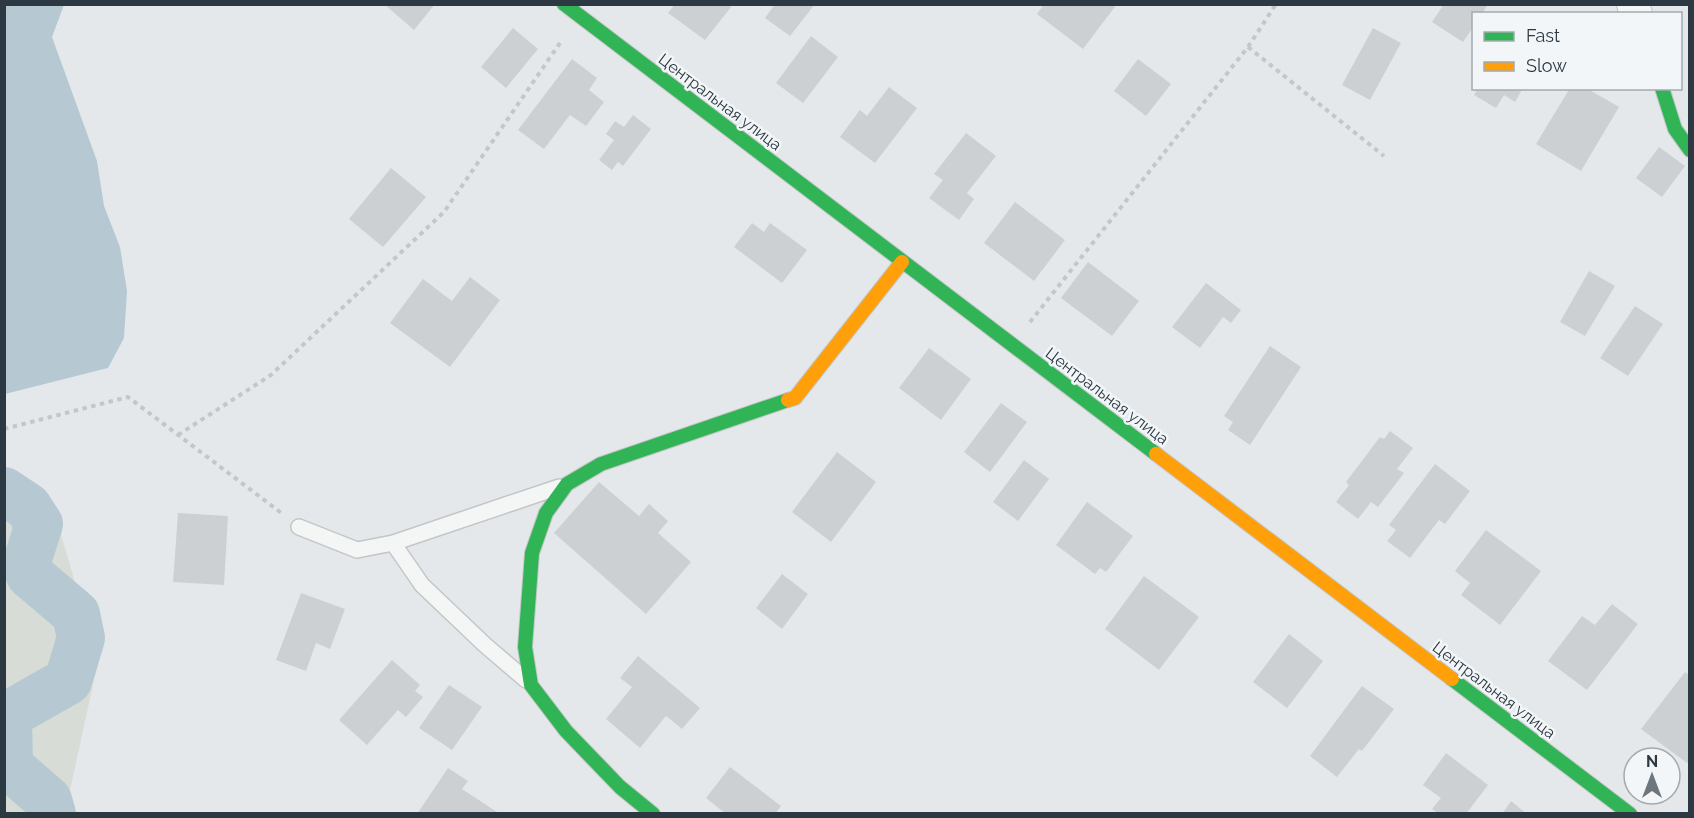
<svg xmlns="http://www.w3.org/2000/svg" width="1694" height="818" viewBox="0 0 1694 818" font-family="Raleway,sans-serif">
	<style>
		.green { fill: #d7ddd6 }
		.water { fill: #b6c9d2 }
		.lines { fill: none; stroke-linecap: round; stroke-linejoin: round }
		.river { stroke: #b6c9d2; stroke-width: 48 }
		.building { fill: #cdd0d2 }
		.lane-casing { stroke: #c3c6c8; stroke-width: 18 }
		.street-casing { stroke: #c3c6c8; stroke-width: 34 }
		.fast-casing { stroke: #c3c6c8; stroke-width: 16 }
		.slow-casing { stroke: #c3c6c8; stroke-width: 16 }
		.path { stroke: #c4c7c8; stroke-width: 4; stroke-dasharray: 4.5 4.5; stroke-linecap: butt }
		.lane { stroke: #f4f6f6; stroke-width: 15 }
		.street { stroke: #f4f6f6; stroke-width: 32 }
		.fast { stroke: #30b455; stroke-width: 14 }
		.slow { stroke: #ff9f0a; stroke-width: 14 }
		.labels { text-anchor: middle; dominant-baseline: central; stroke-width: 5; stroke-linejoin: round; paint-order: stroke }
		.street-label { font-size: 16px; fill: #2c3942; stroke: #f3f6f8 }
	</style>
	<rect width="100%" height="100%" fill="#e5e8ea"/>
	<path class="green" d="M5 472 54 510 98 662 65 813H5Z"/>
	<path class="water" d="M5 4 64 5 52 37 97 161 104 206 120 247 127 291 124 338 108 368 5 394Z"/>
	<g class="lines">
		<path class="river" d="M4 491 28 507 39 524 26 565 30 575 76 614 81 638 68 681 8 715 9 766 48 800 52 814"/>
	</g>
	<path class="building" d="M384 4H435L414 30Z
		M675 4H728L731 7 705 40 668 13Z
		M775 4H815L790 36 765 18Z
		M1044 4H1117L1083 49 1037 14Z
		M1444 4H1488L1482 14H1474V26L1463 42 1432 22Z
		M513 28 538 49 506 88 481 67Z
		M1373 28 1401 43 1370 100 1342 85Z
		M811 36 838 57 803 103 776 83Z
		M572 59 597 78 589 90 604 102 586 126 570 115 544 149 518 130Z
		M1138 59 1171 84 1146 116 1114 91Z
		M889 87 917 108 875 163 840 137 860 110 867 116Z
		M1478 88H1523L1515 102 1504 95 1496 108 1474 95Z
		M1570 88H1586L1619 107 1581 171 1536 144Z
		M633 115 651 129 623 166 618 162 612 170 599 160 614 140 606 134 615 121 624 127Z
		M966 133 996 156 967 193 974 199 959 220 929 198 943 180 934 174Z
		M1659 147 1685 166 1662 197 1636 178Z
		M391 168 426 197 383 247 349 219Z
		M1015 202 1065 240 1034 281 984 243Z
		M752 223 764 232 770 223 807 250 782 283 734 247Z
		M1088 262 1139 301 1112 336 1061 298Z
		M1589 271 1615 286 1585 336 1560 322Z
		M470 277 500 300 450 367 390 323 423 279 452 301Z
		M1206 283 1241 310 1231 323 1223 317 1200 348 1172 327Z
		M1635 306 1663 324 1628 376 1600 358Z
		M1270 346 1301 367 1250 445 1228 430 1233 422 1224 416Z
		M929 348 971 379 941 420 899 388Z
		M1001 403 1027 422 990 472 964 452Z
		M1390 431 1413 448 1397 469 1404 473 1378 507 1371 502 1358 519 1336 502 1349 485 1346 482 1380 437 1384 439Z
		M837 452 876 482 831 542 792 512Z
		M1024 460 1049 479 1018 521 993 502Z
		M1435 464 1470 491 1445 524 1439 520 1410 558 1387 541 1396 530 1389 525Z
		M599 482 639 516 649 504 668 521 658 533 691 562 646 614 554 533Z
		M1087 502 1133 536 1106 572 1100 568 1095 574 1056 545Z
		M178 513 228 516 224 585 173 582Z
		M1486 530 1541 571 1500 625 1461 595 1470 583 1455 571Z
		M782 574 808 594 782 629 756 608Z
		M1144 576 1199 617 1159 670 1105 629Z
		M301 593 345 609 330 649 316 643 306 671 276 660Z
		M1612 604 1638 624 1587 690 1548 661 1582 616 1595 625Z
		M1289 634 1323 661 1287 708 1253 682Z
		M638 656 700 708 682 729 666 716 640 748 606 719 632 687 620 678Z
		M392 660 420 685 415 691 423 697 406 717 398 710 367 745 339 720Z
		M1690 671V760L1687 763 1641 729 1685 672 1687 674Z
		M449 685 482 707 452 750 419 728Z
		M1362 686 1394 709 1362 751 1359 749 1337 777 1310 756Z
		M1446 753 1488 785 1466 814H1439L1432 809 1441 798 1423 785Z
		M730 767 781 806 775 814H726L706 798Z
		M448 768 468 781 462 789 497 812 496 814H417Z
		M1511 801 1527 814H1502Z"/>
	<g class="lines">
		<defs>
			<path id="lane" d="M299 527 357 550 393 543 559 487
				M393 543 422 585 485 645 526 680"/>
			<path id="street" d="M1633 4 1636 14"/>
			<path id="fast" d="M564 4 1156 454
				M1662 88 1675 129 1690 150
				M1452 679 1630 814
				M653 814 620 787 566 731 531 685 525 647 532 553 546 513 567 484 601 464 788 400"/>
			<path id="slow" d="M788 400 795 398 902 262
				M1156 454 1452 679"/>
		</defs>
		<use href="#lane" class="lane-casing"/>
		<use href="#street" class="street-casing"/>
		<use href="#fast" class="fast-casing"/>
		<use href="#slow" class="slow-casing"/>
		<path class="path" d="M1248 47 1384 156
			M1030 322 1248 47 1276 4
			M4 429 128 397 284 515
			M178 435 271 375 444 212 562 40"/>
		<use href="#lane" class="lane"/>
		<use href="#street" class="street"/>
		<use href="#fast" class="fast"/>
		<use href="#slow" class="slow"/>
	</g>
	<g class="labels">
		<g class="street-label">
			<text transform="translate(720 102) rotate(37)">Центральная улица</text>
			<text transform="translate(1107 396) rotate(37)">Центральная улица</text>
			<text transform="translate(1494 690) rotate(37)">Центральная улица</text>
		</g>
	</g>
	<rect width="1694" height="818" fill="none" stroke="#2c3942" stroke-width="12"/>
	<rect x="1472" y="12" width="210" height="78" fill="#f3f6f8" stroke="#a3aaaf" stroke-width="1.5"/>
	<rect x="1484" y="32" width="30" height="9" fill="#30b455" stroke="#a3aaaf" stroke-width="1.5"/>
	<text x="1526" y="42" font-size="18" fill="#2c3942">Fast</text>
	<rect x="1484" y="62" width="30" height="9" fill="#ff9f0a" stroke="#a3aaaf" stroke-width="1.5"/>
	<text x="1526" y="72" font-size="18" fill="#2c3942">Slow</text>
	<g transform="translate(1652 776)"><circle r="28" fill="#f3f6f8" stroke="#a3aaaf" stroke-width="1.5"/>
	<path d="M0-4.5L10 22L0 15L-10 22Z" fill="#6d767d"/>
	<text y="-9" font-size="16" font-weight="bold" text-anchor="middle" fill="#2c3942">N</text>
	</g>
</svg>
